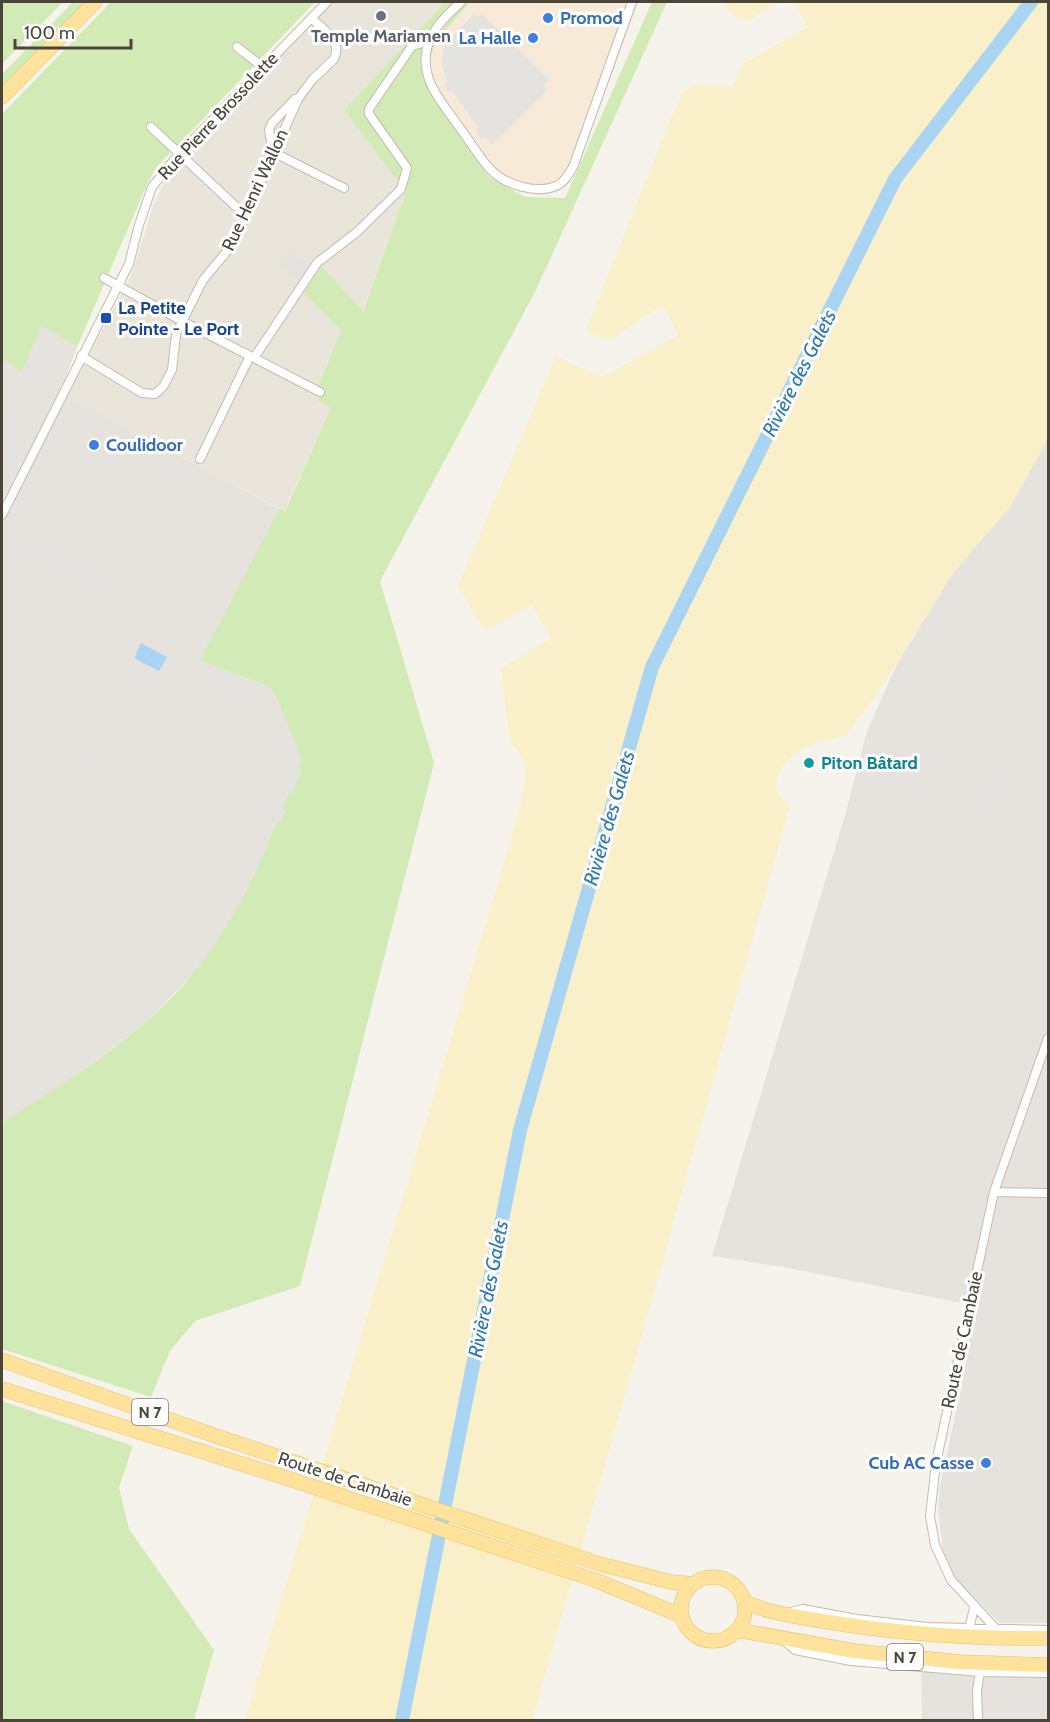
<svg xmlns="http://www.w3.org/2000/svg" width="1050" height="1722" viewBox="0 0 1050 1722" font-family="Cabin,sans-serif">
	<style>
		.residential { fill: #eae5da }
		.commercial { fill: #f7ead8 }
		.industrial { fill: #e6e2dd }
		.green { fill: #d2eab5 }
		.sand { fill: #f9efc9 }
		.parking { fill: #e5e3e0 }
		.water { fill: #a9d4f2 }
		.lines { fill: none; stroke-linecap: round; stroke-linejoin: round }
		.river { stroke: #a9d4f2; stroke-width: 14 }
		.minor-casing { stroke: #c2bbae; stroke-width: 10 }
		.primary-casing { stroke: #e6c16a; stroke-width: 15 }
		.minor { stroke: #fff; stroke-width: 8 }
		.primary { stroke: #ffe39c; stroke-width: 14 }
		.worship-dot { fill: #6b7280; stroke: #fff; stroke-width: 2 }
		.shop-dot { fill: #3f7fe0; stroke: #fff; stroke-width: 2 }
		.transit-dot { fill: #1a4fb4; stroke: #fff; stroke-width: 2 }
		.culture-dot { fill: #0f9aa8; stroke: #fff; stroke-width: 2 }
		.labels { text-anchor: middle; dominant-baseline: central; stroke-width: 6; stroke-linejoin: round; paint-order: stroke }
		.shield { fill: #fff; stroke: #817c74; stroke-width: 1.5 }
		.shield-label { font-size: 16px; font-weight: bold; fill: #4b4439 }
		.shop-label { font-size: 18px; font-weight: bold; fill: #366cbe; stroke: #fff; text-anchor: start }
		.worship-label { font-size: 18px; font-weight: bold; fill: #5b616d; stroke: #fff }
		.street-label { font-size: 18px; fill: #4b4439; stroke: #fff }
		.transit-label { font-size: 18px; font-weight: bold; fill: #164399; stroke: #fff; text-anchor: start }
		.culture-label { font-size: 18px; font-weight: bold; fill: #0d838f; stroke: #fff; text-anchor: start }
		.water-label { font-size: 20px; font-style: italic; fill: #2e7ab2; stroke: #fff }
	</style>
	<rect width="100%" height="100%" fill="#f6f3ec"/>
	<path class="residential" d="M332 2H445L344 110 406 192 362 312 341 330 319 383 324 388 331 408 284 511 67 397 132 273 154 203 169 173Z"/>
	<path class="commercial" d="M455 2H639L573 176 567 185 561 190 542 196 520 192 490 176 426 77 427 37Z"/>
	<path class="industrial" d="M42 324 77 347 60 393 279 509 201 660 272 688 302 760 267 850 243 900 216 943 194 973 143 1025 70 1079 2 1123V359L22 370Z
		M1048 439V1623H1000L952 1575 943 1553 938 1509 940 1485 961 1389 976 1300 961 1303 783 1267 712 1256 846 812 867 731 897 664 953 573 1010 507Z
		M921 1669 1048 1672V1720H922Z"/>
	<path class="green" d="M2 2H63L2 64Z
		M73 2H85L2 86V74Z
		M111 2H315L157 167 148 182 77 347 42 325 22 371 2 359V114Z
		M445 2H470L436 41 423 78 489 177 525 197 565 198 652 2H667L535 292 380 581 434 763 300 1286 195 1321 170 1351 151 1397 2 1349V1123C67 1080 146 1034 195 971 245 908 273 834 302 760L272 688 200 660 279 509 285 511 331 408 318 401 324 388 319 384 341 330 304 293 321 266 363 311 406 192 344 110Z
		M2 1401 133 1446 119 1488 129 1529 214 1650 194 1720H2Z"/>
	<path class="sand" d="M726 2H779L748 21 734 16 726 7Z
		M794 2H1048V439L1010 507 953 573 878 693 845 735C815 741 774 755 776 792L790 805 639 1346 532 1720H245L500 877C506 855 529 785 525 767 522 756 518 750 510 744L501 668 551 638 532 605 485 631 458 586 556 356 602 377 679 335 663 305 609 340 586 330 674 111C678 104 681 95 687 90 697 80 719 89 733 87L743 64 808 27Z"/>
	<path class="parking" d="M474 14 479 17 482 14 550 80 543 86 547 91 492 145 485 137 481 139 475 131 478 127 452 91 448 92 444 84 447 82 441 61 444 45Z
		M294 251 310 267 299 283 277 261Z
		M2 408 27 424 7 468 2 465Z
		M81 408 172 459 168 466 75 417Z
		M24 533 112 578 102 596 14 551Z
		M81 752 101 765 94 777 73 764Z
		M1001 762 1019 774 985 824 967 813Z
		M286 764 302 771 292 794 281 795 245 778 248 771 276 785Z
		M261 798 286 811 281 822 256 809Z
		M1048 1690V1712H1005L1007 1691Z"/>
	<path class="water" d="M141 643 167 657 159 671 134 658Z"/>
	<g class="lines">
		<path class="river" d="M402 1720 520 1130 652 667 895 179 1031 2"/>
		<defs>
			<path id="minor" d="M461 2C445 17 429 31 426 54 422 83 445 106 460 128 470 141 479 157 490 169 505 185 538 195 558 185 565 181 569 174 573 167L632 2
				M237 47 263 67
				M295 99 272 123 269 130 273 152 344 188
				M151 127 246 216
				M104 278 182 321 320 392
				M81 356 142 393 155 394 163 387 172 370 176 334 203 280 233 244 298 99 312 80 334 59C343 41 323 29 311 18
				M254 358 317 263 357 232 401 189 407 168 369 114V109L412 46 430 41
				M200 459 250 356
				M2 515 129 264 139 225 152 187 179 154 327 2
				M994 1192 1048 1193
				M787 1613 803 1609 857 1619 927 1627 1048 1630
				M969 1629 974 1608
				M996 1629 951 1580 935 1545 930 1516 936 1463 994 1192 1048 1038
				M783 1640 795 1650 851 1661 980 1672 1048 1673
				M978 1720 977 1691 980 1672"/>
			<path id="primary" d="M2 97 95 2
				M2 1360 213 1435 600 1564 671 1582 693 1584
				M2 1389 293 1480 595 1580 682 1616
				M681 1609a32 32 0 1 1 64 0a32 32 0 1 1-64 0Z
				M745 1602C766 1612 793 1616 816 1620 893 1633 970 1639 1048 1638
				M737 1630 854 1651 959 1662 1048 1665"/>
		</defs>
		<use href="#minor" class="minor-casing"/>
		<use href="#primary" class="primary-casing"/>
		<use href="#minor" class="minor"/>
		<use href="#primary" class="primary"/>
	</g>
	<circle class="worship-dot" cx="381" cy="16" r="6"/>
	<g class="shop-dot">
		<circle cx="548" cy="18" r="6"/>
		<circle cx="533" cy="38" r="6"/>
		<circle cx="94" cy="445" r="6"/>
		<circle cx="986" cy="1463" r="6"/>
	</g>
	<rect class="transit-dot" x="100" y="312" width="12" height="12" rx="3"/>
	<circle class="culture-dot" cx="809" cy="763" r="6"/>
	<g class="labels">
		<g class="shield">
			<rect x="132" y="1399" width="36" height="26" rx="4.5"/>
			<rect x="887" y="1644" width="36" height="26" rx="4.5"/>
		</g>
		<g class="shield-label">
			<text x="150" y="1412">N 7</text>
			<text x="905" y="1657">N 7</text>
		</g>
		<g class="shop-label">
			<text x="560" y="18">Promod</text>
			<text x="521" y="38" text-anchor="end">La Halle</text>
			<text x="106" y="445">Coulidoor</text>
			<text x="974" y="1463" text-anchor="end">Cub AC Casse</text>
		</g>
		<g class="worship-label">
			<text x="381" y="36">Temple Mariamen</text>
		</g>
		<g class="street-label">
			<text transform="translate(218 116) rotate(-47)">Rue Pierre Brossolette</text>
			<text transform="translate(255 190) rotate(-65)">Rue Henri Wallon</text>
			<text transform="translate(962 1340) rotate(-78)">Route de Cambaie</text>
			<text transform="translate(345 1479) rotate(18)">Route de Cambaie</text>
		</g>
		<g class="transit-label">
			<text x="118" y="308">La Petite<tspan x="118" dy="21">Pointe - Le Port</tspan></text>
		</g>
		<g class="culture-label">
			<text x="821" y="763">Piton Bâtard</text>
		</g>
		<g class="water-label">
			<text transform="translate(799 373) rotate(-63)">Rivière des Galets</text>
			<text transform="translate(609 818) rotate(-74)">Rivière des Galets</text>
			<text transform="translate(488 1289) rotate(-79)">Rivière des Galets</text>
		</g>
	</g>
	<rect width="1050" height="1722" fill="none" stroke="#4b4439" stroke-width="6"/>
	<path d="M15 39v9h116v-9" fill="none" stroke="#4b4439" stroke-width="3"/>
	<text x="24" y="39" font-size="18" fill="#4b4439" stroke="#ffffff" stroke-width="4.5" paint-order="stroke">100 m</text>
</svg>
